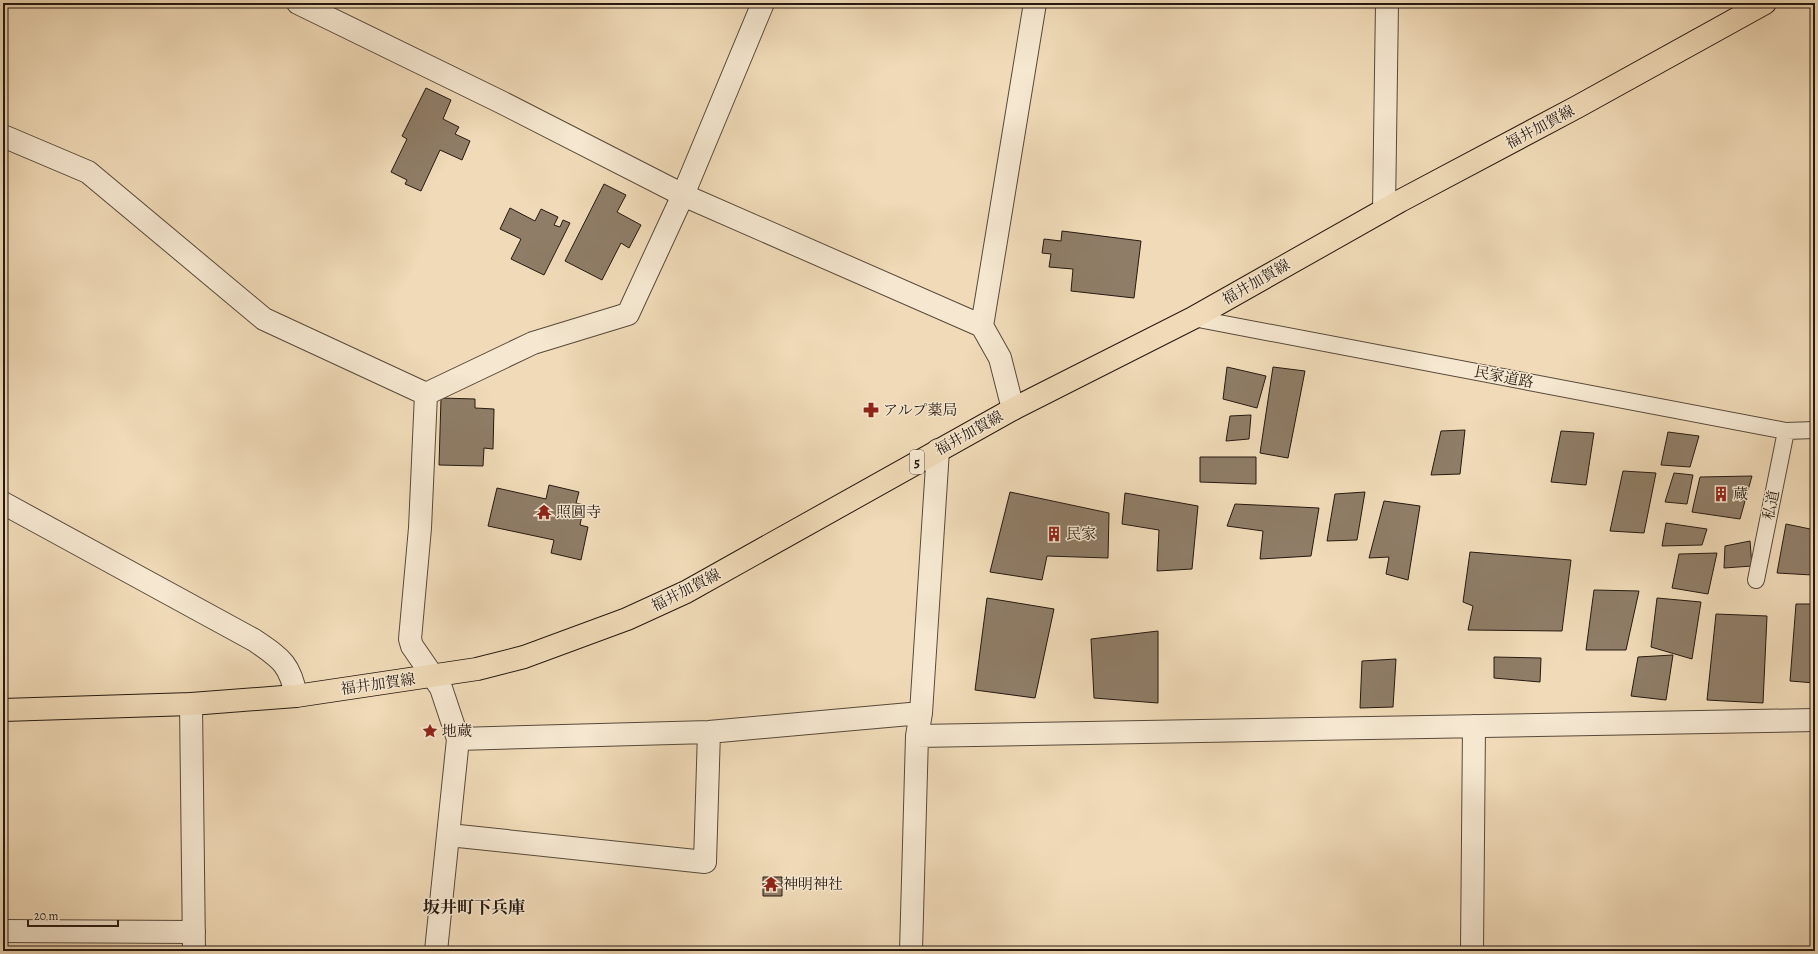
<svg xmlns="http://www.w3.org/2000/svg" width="1818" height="954" viewBox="0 0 1818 954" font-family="Alegreya,'Noto Serif JP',serif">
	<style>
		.building { fill: #8f7d67; stroke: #261910 }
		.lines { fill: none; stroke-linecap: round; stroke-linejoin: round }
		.service-casing { stroke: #58493a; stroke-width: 18 }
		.minor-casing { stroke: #58493a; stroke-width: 24 }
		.primary-casing { stroke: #261910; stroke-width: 24 }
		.service { stroke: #f5e7d0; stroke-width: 16 }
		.minor { stroke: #f5e7d0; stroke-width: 22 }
		.primary { stroke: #f0dab7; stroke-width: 22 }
		.labels { text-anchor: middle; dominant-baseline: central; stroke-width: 3; stroke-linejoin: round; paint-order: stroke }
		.shield { fill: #f5e7d0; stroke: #64574a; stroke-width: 1 }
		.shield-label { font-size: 14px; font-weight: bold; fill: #261910 }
		.street-label { font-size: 15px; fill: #261910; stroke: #f5e7d0 }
		.poi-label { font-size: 15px; fill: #261910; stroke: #f5e7d0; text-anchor: start }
		.quarter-label { font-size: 17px; font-weight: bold; fill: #261910; stroke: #f5e7d0 }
	</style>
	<rect width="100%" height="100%" fill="#f0dab7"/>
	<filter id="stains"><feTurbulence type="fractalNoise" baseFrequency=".005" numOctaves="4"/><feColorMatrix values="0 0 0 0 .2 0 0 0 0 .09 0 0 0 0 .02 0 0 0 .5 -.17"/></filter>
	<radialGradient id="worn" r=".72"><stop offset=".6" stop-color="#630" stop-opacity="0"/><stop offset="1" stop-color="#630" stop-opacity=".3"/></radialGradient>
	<path class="building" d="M426 88 451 100 443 119 459 127 455 134 470 141 462 160 440 150 421 191 405 184 407 180 391 172 407 139 402 136Z
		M604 184 626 195 617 212 641 225 629 248 621 243 602 280 565 261Z
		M510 208 535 221 541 209 558 217 554 225 560 227 563 220 570 223 544 275 511 259 521 239 500 229Z
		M1062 231 1141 241 1134 298 1071 291 1073 269 1049 267 1051 254 1042 253 1044 239 1061 241Z
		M1227 367 1266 376 1257 408 1223 399Z
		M1273 367 1305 371 1288 458 1260 453Z
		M441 398 475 399V408L494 409 493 449 484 448 483 466 439 465Z
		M1251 415 1249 439 1226 441 1230 416Z
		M1465 430 1460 474 1431 475 1441 431Z
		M1561 431 1594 433 1586 485 1551 482Z
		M1668 432 1699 436 1690 467 1661 465Z
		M1200 457H1256V484L1200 482Z
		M1623 471 1656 473 1644 533 1610 531Z
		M1674 473 1693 475 1687 504 1665 502Z
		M1752 476 1740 519 1692 512 1700 477Z
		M549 485 579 492 576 503 584 505 580 525 588 527 581 560 551 553 554 540 488 526 497 488 546 499Z
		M1010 492 1109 513 1108 558 1047 556 1042 580 990 572Z
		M1365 492 1357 540 1327 541 1335 494Z
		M1125 493 1198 506 1192 569 1157 571 1159 530 1122 524Z
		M1384 501 1420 506 1408 580 1386 574 1389 557 1369 558Z
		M1235 504 1319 508 1311 556 1260 559 1263 531 1227 526Z
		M1666 523 1707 529 1702 545 1662 546Z
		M1786 524 1815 530 1812 575 1777 573Z
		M1750 541 1752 566 1724 568 1725 546Z
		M1470 552 1571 560 1562 631 1468 630 1473 606 1463 602Z
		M1717 553 1708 594 1672 588 1679 554Z
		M1594 590 1639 591 1626 650H1586Z
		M987 598 1054 609 1035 698 975 690Z
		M1657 598 1701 602 1692 659 1651 647Z
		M1796 604H1815V683L1790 681Z
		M1716 614 1767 616 1763 703 1707 700Z
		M1158 631V703L1094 698 1091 639Z
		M1673 655 1666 700 1631 696 1638 657Z
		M1494 657 1541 658 1540 682 1494 678Z
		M1396 659 1393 707 1360 708 1362 661Z
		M763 877H782V896H763Z"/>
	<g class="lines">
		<defs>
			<path id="service" d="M1193 318 1786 431 1815 430
				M1756 580 1786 431"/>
			<path id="minor" d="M298 3 501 102 683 195 982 326 1000 358 1013 409
				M3 136 88 172 264 319 426 394
				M1384 210 1387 3
				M982 326 1035 3
				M3 503 254 640C280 658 290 663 296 696
				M191 704 194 951
				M917 736 1815 720
				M458 739 709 732 921 713
				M449 835 705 862 709 732
				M3 931 194 932
				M436 951 458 739 441 688 412 646 410 639 420 528 426 394 533 343 628 314 683 195 763 3
				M911 951 917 736 921 713 938 450
				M1472 951 1474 726"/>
			<path id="primary" d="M3 710 191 704 296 696 477 669 524 657 627 619 686 592 1013 409 1193 318 1400 201 1577 107 1765 3"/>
		</defs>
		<use href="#service" class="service-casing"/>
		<use href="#minor" class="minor-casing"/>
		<use href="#primary" class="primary-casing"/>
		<use href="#service" class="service"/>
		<use href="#minor" class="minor"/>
		<use href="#primary" class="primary"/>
	</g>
	<defs>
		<symbol id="pharmacy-bare" viewBox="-9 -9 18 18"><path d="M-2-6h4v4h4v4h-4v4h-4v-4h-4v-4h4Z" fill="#8f2418" stroke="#f5e7d0" stroke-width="2.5" paint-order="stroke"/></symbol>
		<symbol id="building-bare" viewBox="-9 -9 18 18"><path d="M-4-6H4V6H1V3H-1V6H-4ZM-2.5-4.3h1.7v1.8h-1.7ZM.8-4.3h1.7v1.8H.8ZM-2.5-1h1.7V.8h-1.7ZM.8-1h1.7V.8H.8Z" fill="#8f2418" stroke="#f5e7d0" stroke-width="2.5" paint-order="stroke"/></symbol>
		<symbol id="temple-bare" viewBox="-9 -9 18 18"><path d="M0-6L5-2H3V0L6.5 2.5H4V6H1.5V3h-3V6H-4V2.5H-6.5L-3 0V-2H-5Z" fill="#8f2418" stroke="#f5e7d0" stroke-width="2.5" paint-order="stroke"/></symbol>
		<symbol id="sight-bare" viewBox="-9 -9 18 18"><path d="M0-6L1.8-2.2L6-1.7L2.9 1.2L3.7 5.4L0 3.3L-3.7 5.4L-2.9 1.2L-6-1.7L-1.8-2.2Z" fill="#8f2418" stroke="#f5e7d0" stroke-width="2.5" paint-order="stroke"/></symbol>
	</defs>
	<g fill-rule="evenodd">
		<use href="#pharmacy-bare" x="860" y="399" width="22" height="22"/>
		<use href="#building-bare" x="1710" y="483" width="22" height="22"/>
		<use href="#temple-bare" x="533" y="501" width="22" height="22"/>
		<use href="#building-bare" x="1043" y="523" width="22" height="22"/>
		<use href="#sight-bare" x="419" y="720" width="22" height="22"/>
		<use href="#temple-bare" x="760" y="873" width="22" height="22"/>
	</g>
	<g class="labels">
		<rect class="shield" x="910" y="450" width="14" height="24" rx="3"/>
		<g class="shield-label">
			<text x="917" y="462">5</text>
		</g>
		<g class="street-label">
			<text transform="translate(1540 127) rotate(-28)">福井加賀線</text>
			<text transform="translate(1256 282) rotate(-30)">福井加賀線</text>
			<text transform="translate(1504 377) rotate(11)">民家道路</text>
			<text transform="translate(969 433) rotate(-29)">福井加賀線</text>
			<text transform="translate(1771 505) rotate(-79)">私道</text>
			<text transform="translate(686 590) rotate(-27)">福井加賀線</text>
			<text transform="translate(378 684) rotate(-8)">福井加賀線</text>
		</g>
		<g class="poi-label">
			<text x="883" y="410">アルプ薬局</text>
			<text x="1733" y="494">蔵</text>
			<text x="556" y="512">照圓寺</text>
			<text x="1066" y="534">民家</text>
			<text x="442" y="731">地蔵</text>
			<text x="783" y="884">神明神社</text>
		</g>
		<g class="quarter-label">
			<text x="474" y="907">坂井町下兵庫</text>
		</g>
	</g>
	<rect width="1818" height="954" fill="none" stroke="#f0dab7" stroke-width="16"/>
	<rect x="4" y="4" width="1810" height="946" fill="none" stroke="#261910" stroke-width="2"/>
	<rect x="8" y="8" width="1802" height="938" fill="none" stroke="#261910"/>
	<path d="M28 920v6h90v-6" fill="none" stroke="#261910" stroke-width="2"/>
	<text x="34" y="920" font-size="12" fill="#261910" stroke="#f5e7d0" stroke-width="3" paint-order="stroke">20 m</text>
	<rect width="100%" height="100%" filter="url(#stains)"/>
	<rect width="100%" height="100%" fill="url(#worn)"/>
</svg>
